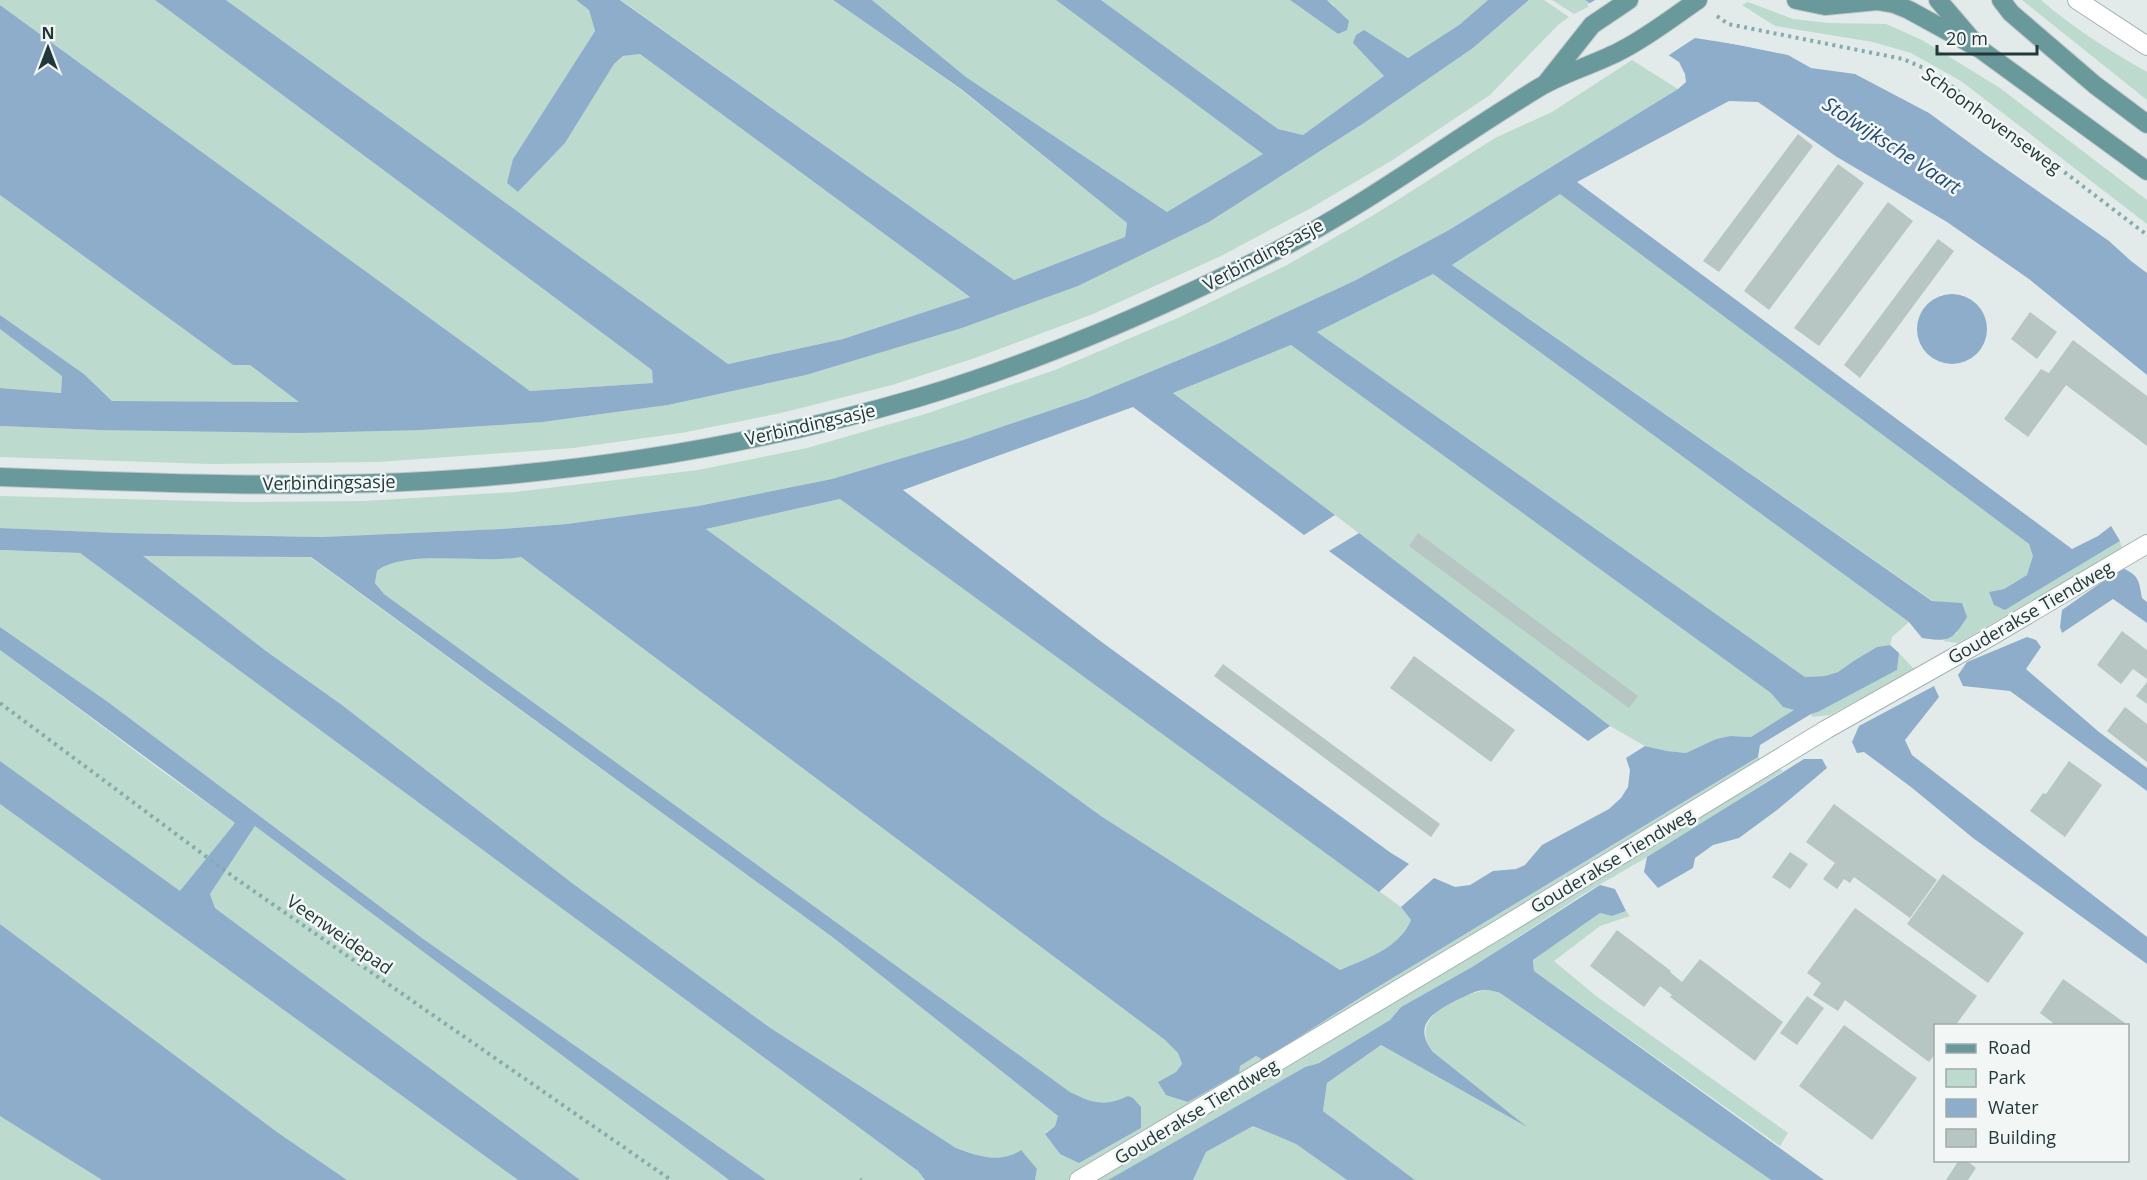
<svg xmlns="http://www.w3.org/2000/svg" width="2147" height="1180" viewBox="0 0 2147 1180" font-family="'Open Sans',sans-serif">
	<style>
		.green { fill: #bcdace }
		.water { fill: #8eadcb; fill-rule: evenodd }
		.pier { fill: #e2ebea }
		.building { fill: #b7c5c3 }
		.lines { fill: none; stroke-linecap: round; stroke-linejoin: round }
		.minor-casing { stroke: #a5b2b2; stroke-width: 20 }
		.major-casing { stroke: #c1c7c8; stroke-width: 20 }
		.path { stroke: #85abab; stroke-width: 4; stroke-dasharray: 3 4.5; stroke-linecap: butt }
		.minor { stroke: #fff; stroke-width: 18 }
		.major { stroke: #6a999c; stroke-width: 18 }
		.labels { text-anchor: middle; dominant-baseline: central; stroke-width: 5; stroke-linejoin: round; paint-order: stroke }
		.street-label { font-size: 18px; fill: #23383a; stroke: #f2f7f6 }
		.water-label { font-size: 20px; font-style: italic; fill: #234a70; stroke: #f2f7f6 }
	</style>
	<rect width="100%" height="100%" fill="#e2ebea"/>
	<path class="green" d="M0 0H155L652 370 654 383 530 391 0 5Z
		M226 0H576L589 10 595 31 513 159 518 192 565 143 614 64 623 56 640 54 970 297 843 339 728 364Z
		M621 0H833L960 89 1127 223 1125 237 1014 280Z
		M872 0H1056L1264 154 1167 212 966 77Z
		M1101 0H1290L1338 34 1334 5 1327 0H1488L1459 25 1408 58 1364 31 1353 43 1384 76 1303 135 1278 129Z
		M1529 0H1544L1569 17 1558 25 1490 95 1391 161 1311 208 1221 256 1093 314 975 358 892 385 781 413 681 433 573 448 378 462 210 464 0 457V426L99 430 543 422 668 405 806 375 962 328 1078 286 1209 222 1364 123 1473 48Z
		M1552 0H1585L1592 5 1574 14Z
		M2022 0H2041C2073 28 2110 51 2147 72V100Z
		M1748 2 1793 19 1829 23 1886 24 1922 40 2000 88 2147 200V224L1961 81 1911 53 1873 42 1775 26 1742 5Z
		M1632 60 1678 89 1449 230 1354 281 1222 342 1087 398 963 440 832 479 698 506 567 524 501 529 322 537 120 533 0 528V496L241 502 364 501 515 492 698 470 807 448 925 414 1055 370 1180 317 1287 265 1377 213 1495 138 1552 112Z
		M1560 193 2029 544 2034 556 2027 575 2004 589 1989 592 2006 609 2120 541 2122 549 1958 643 1943 641 1957 633 1962 604 1933 601 1452 265Z
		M0 195 233 365H250L300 402 112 401 84 374 0 315Z
		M1433 274 1909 622 1892 637 1890 645 1877 647 1855 660 1838 672 1825 676 1805 677 1317 332Z
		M0 329 62 375 61 393 0 388Z
		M1291 345 1772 693 1783 707 1795 710 1751 737 1730 736 1716 739 1686 753 1667 751 1645 746 1610 726 1335 515 1173 393Z
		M840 499 1401 907 1411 920C1400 948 1365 959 1340 970L1101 816 706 529Z
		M0 550 80 553 918 1171 925 1180H766L422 938 108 702 0 627Z
		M142 556 310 557 835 939 1058 1116 1055 1126 1045 1133 1060 1154 1128 1096C1104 1107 1092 1103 1070 1092L384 594 375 583 377 571C407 548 484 565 521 557L1165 1040 1178 1053 1182 1064 1176 1072 1158 1082 1240 1066 1256 1056 1263 1060 1363 996 1758 757 1783 771 1678 839 1582 895 1472 967 1401 1007 1390 1020 1319 1063 1305 1067 1108 1180H1035L1037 1169 1013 1156 995 1158 976 1155 956 1148 769 1027 572 883 342 705 266 651Z
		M0 650 162 771 235 823 180 892 0 761Z
		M1899 653 1914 669 1830 715 1812 717 1811 714 1818 712 1897 670Z
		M0 804 518 1180H347L277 1132 0 924Z
		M255 826H256L729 1180H580L215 908 210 894Z
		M1626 911 1630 916 1600 926 1554 961 1596 996 1788 1133 1780 1146 1534 971 1533 960 1600 913 1612 916Z
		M1488 990 1500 993 1771 1180H1415L1323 1111 1327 1083 1381 1045 1523 1125 1433 1052C1406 1017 1459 994 1488 990Z
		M0 1116H1L102 1180H0Z
		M1253 1126 1296 1144 1347 1180H1193L1206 1152Z"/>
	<path class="water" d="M155 0H226L728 364 843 339 970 297 640 54 623 56 614 64 565 143 518 192 507 183 513 159 595 31 589 10 576 0H620L1014 280 1125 237 1127 223 961 89 833 0H872L966 77 1167 212 1263 154 1056 0H1101L1278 129 1303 135 1384 76 1353 43 1356 35 1364 30 1408 58 1459 25 1488 0H1529L1473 48 1364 123 1209 222 1078 286 962 328 806 375 668 405 543 422 420 430 299 433 99 430 0 426V388L61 393 62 376 0 329V315L84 374 112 401 299 402 250 365H233L0 195V5L530 391 653 383 652 370Z
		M1290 0H1327L1349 21 1347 30 1338 34Z
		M1585 0H1690L1719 41 1788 55 1811 68 1855 74 1929 113 1985 154 2109 241 2131 261 2147 273V375L2029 279 1947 222 1837 157 1758 102 1729 101 1577 182 2072 549 2098 536 2111 526 2120 541 2005 610 1994 605 1989 592 2004 589 2027 575 2033 556 2029 544 1560 194 1452 265 1932 601 1962 603 1967 617C1952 641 1949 642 1922 638L1909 622 1433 274 1317 332 1805 677 1825 676 1838 672 1855 660 1877 647 1890 645 1899 653 1897 670 1818 712 1811 714 1760 745 1758 757 1363 996 1263 1060 1256 1056 1240 1066 1239 1073 1188 1102 1166 1095 1158 1082 1176 1072 1182 1064 1178 1053 1165 1040 521 557C484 565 407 548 377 571L375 583 384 594 1070 1092C1092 1103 1104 1107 1128 1096L1133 1098 1141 1107V1128L1079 1163 1060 1154 1045 1134 1055 1126 1058 1116 835 939 311 557 143 556 266 651 342 705 572 883 769 1027 956 1148C977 1156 1002 1164 1021 1150L1037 1169 1035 1180H925L918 1171 80 553 0 550V528L120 533 322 537 501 529 567 524 698 506 832 479 963 440 1087 398 1222 342 1354 281 1449 230 1678 89 1686 82 1685 74 1679 62ZM1291 345 1771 693 1783 707 1794 710 1751 737 1730 736 1716 739 1686 753 1667 751 1645 746 1626 758 1630 770 1628 787 1621 798 1609 809 1542 845 1525 865 1516 869 1493 871 1470 885 1455 887 1434 878 1401 907 1411 920C1400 948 1365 959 1340 970L1101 816 706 529 840 499 1379 892 1409 864 1391 853 1103 643 903 490 1133 407 1304 535 1335 515 1173 393Z
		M1917 329a35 35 0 1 1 70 0a35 35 0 1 1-70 0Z
		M1359 533 1610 726 1588 741 1329 551Z
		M2122 568C2139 575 2139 581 2142 598L2147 602V623L2113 599 2062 633 2060 627 2062 610Z
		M0 627 108 702 422 938 766 1180H729L255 826 210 894 215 908 580 1180H518L0 804V761L180 891 235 823 0 650Z
		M2027 637 2036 640 2041 647 2026 669 2099 732 2147 768V791L2010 691 1963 686 1958 675 1967 662Z
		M1934 686 1939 697 1905 740 1912 755 2147 937V964L1973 838 1911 787 1864 752 1857 753 1852 742 1859 726Z
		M1804 759H1822L1827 768 1777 810 1739 838 1713 845 1695 858 1693 868 1658 888 1644 872 1647 857Z
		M1600 885 1615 889 1626 911 1612 916 1600 913 1533 960 1534 971 1824 1180H1771L1500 993C1496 992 1491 990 1486 990 1476 990 1468 995 1459 999 1435 1011 1411 1024 1433 1052L1527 1127 1381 1045 1327 1083 1323 1111 1415 1180H1347L1296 1144 1253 1126 1206 1152 1193 1180H1108L1305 1067 1319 1063 1390 1020 1401 1007 1472 967Z
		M0 924 277 1132 347 1180H102L0 1116Z"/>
	<path class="pier" d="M1595 0H1693L1720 38 1792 53 1695 38 1666 57 1587 5Z"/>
	<path class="building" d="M1798 134 1813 146 1719 272 1703 261Z
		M1838 164 1864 183 1769 310 1744 291Z
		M1888 202 1913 221 1819 346 1794 328Z
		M1938 239 1954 251 1860 378 1844 365Z
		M2030 312 2057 332 2037 359 2011 339Z
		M2073 340 2147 396V446L2066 385 2028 437 2004 419 2041 369 2049 373Z
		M1418 533 1638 696 1629 708 1409 546Z
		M2122 631 2147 650V679L2133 669 2121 684 2097 665Z
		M1414 656 1515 730 1491 762 1390 688Z
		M1223 664 1440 824 1431 837 1214 676Z
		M2147 682V704L2136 696Z
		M2125 707 2147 724V762L2107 731Z
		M2069 761 2102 785 2065 837 2030 811 2043 793 2046 794Z
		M1834 804 1937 880 1910 918 1854 877 1850 883 1844 879 1837 889 1823 879 1835 863 1806 842Z
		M1790 852 1808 864 1790 889 1772 877Z
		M1943 874 2024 933 1988 983 1907 924Z
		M1855 908 1977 996 1955 1026H1936V1053L1929 1062 1845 1000 1838 1011 1813 995 1821 983 1807 973Z
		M1617 930 1671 971 1670 972 1682 982 1700 959 1783 1022 1755 1061 1670 997 1672 995 1660 986 1644 1007 1590 966Z
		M2063 979 2125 1023 2123 1026H2057L2040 1013Z
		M1807 996 1824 1008 1797 1045 1780 1033Z
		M1844 1025 1917 1078 1872 1140 1799 1086Z
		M1959 1160H1966L1976 1168 1968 1180H1946Z"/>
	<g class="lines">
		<defs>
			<path id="minor" d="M2077 0 2147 46
				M1079 1180 1496 931 1827 729 1988 638 2147 544"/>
			<path id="major" d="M1796 0 1825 6 1877 1 1894 4 1909 10 1980 49 2147 171
				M1938 0 1975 43
				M2001 0 2011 13 2095 85 2147 124
				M1546 83 1592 25 1629 0
				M0 477C171 484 346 491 517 474 652 461 787 436 917 398 1039 362 1156 310 1270 254 1364 207 1449 142 1540 87 1566 72 1596 64 1622 50 1649 36 1673 17 1698 0"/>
		</defs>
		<use href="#minor" class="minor-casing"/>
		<use href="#major" class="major-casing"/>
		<path class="path" d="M1717 16 1728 24 1903 59 1933 72 2147 235
			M0 703 235 878 671 1180
			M860 1179 861 1180"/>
		<use href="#minor" class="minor"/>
		<use href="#major" class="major"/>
	</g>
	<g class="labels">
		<g class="street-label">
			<text transform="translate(1992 120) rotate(36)">Schoonhovenseweg</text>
			<text transform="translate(1263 254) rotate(-28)">Verbindingsasje</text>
			<text transform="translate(810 424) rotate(-13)">Verbindingsasje</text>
			<text transform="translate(329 482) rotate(-1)">Verbindingsasje</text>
			<text transform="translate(2030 612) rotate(-30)">Gouderakse Tiendweg</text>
			<text transform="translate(1612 860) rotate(-31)">Gouderakse Tiendweg</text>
			<text transform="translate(340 934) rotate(35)">Veenweidepad</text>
			<text transform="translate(1196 1111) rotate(-31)">Gouderakse Tiendweg</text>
		</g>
		<g class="water-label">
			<text transform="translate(1892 145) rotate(33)">Stolwijksche Vaart</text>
		</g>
	</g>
	<rect x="1934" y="1024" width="195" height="138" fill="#f2f7f6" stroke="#9fabab" stroke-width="1.5"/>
	<rect x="1946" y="1044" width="30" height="9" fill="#6a999c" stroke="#9fabab" stroke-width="1.5"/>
	<text x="1988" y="1054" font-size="18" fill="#23383a">Road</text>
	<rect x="1946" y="1069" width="30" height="18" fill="#bcdace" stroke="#9fabab" stroke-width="1.5"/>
	<text x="1988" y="1084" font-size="18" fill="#23383a">Park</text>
	<rect x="1946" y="1099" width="30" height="18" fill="#8eadcb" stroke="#9fabab" stroke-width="1.5"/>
	<text x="1988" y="1114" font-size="18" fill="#23383a">Water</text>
	<rect x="1946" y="1129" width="30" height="18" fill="#b7c5c3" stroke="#9fabab" stroke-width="1.5"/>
	<text x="1988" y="1144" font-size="18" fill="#23383a">Building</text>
	<g transform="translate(48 48)" stroke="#f2f7f6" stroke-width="4.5" paint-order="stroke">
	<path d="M0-4.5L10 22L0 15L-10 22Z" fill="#23383a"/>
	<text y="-9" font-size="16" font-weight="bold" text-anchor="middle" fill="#23383a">N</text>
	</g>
	<path d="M1937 45v9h100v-9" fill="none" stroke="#23383a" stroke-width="3"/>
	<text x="1946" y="45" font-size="18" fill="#23383a" stroke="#f2f7f6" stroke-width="4.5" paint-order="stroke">20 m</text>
</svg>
